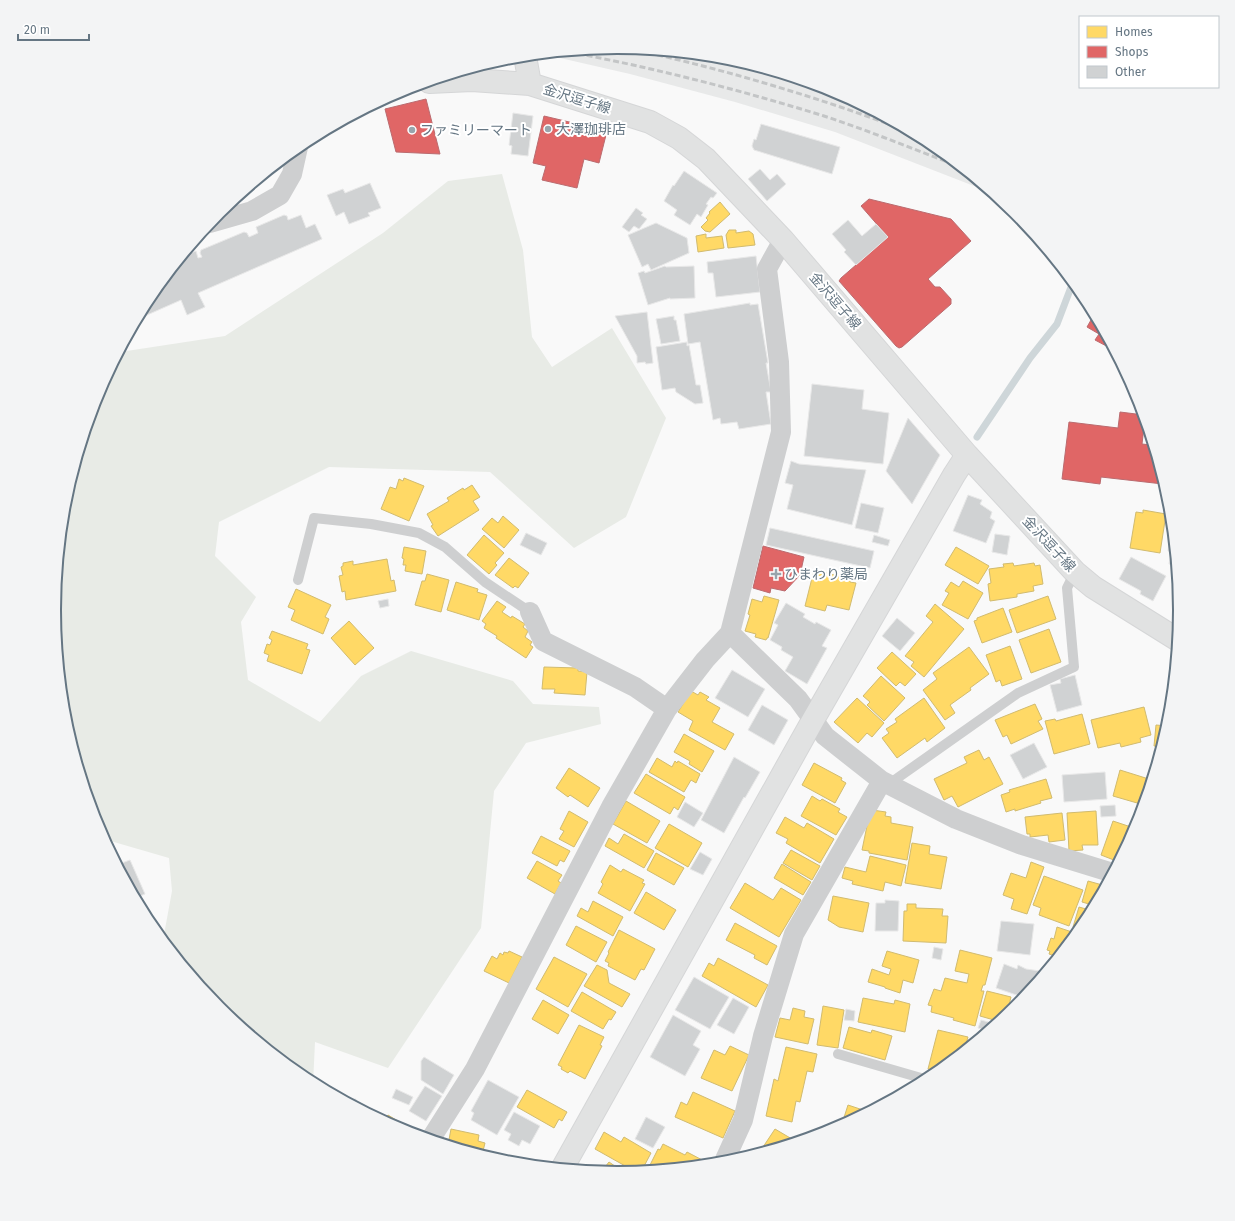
<svg xmlns="http://www.w3.org/2000/svg" width="1235" height="1221" viewBox="0 0 1235 1221" font-family="'Fira Sans','Noto Sans JP',sans-serif">
	<style>
		.built { fill: #e8e9e9 }
		.green { fill: #e8ebe6 }
		.homes { fill: #ffd966; stroke: #d1bb6f }
		.shops { fill: #e06666; stroke: #bb6b6f }
		.lines { fill: none; stroke-linecap: round; stroke-linejoin: round }
		.stream { stroke: #ced6d9; stroke-width: 7 }
		.building { fill: #d0d2d3; stroke: #e8e8e8 }
		.secondary-casing { stroke: #d5d6d7; stroke-width: 24 }
		.lane { stroke: #cecfd0; stroke-width: 10 }
		.street { stroke: #cecfd0; stroke-width: 20 }
		.secondary { stroke: #e1e2e2; stroke-width: 22 }
		.rail { stroke: #c3c5c6; stroke-width: 3; stroke-dasharray: 6 3; stroke-linecap: butt }
		.poi-dot { fill: #99a4ac; stroke: #fff; stroke-width: 1.5 }
		.labels { text-anchor: middle; dominant-baseline: central; stroke-width: 4; stroke-linejoin: round; paint-order: stroke }
		.street-label { font-size: 14px; fill: #657683; stroke: #fff }
		.poi-label { font-size: 14px; fill: #657683; stroke: #fff; text-anchor: start }
		.rim { fill: none; stroke: #657683; stroke-width: 2 }
	</style>
	<rect width="100%" height="100%" fill="#f9f9f9"/>
	<path class="built" d="M618 47 694 55 746 68 850 99 931 142 992 193 835 132 735 102 630 74 547 55 546 54Z"/>
	<path class="green" d="M502 174 523 250 532 337 552 367 612 328 666 418 626 517 574 548 490 472 329 467 219 522 215 556 256 597 241 622 248 680 320 722 361 676 411 651 513 681 533 704 599 707 601 724 526 743 494 791 481 928 388 1068 315 1042 313 1084 304 1079 219 1009 163 940 172 891 169 858 107 840 97 826 65 720 54 610 65 500 97 395 120 352 225 336 383 233 448 181Z"/>
	<path class="homes" d="M720 202 730 214 710 232 705 231 701 227 708 220 706 218 710 213 709 212Z
		M729 230H736V233L749 231 753 234 755 245 728 248 726 235Z
		M706 234V238L722 236 724 248 698 252 696 236Z
		M404 478 424 486 409 521 381 509 390 487 396 489 399 479 403 481Z
		M472 485 480 497 473 501 479 510 438 536 431 526 433 525 427 514 449 501 447 498 463 488 464 490Z
		M1143 510 1166 514 1160 553 1130 548 1136 512 1143 513Z
		M503 516 519 530 504 548 482 529 492 518 498 523Z
		M484 535 504 553 495 563 497 565 489 574 467 555Z
		M404 547 426 551 422 574 405 571 406 565H403L404 559 402 558Z
		M956 547 989 566 978 584 945 565Z
		M509 558 529 573 518 588 515 586 513 588 495 575Z
		M387 559 391 581 394 580 396 591 346 600 345 591 342 592 339 576 343 575 341 567 343 566V563L353 561V565Z
		M1013 563 1014 566 1034 563 1035 566 1040 565 1043 584 1033 586 1034 591 1017 594V597L990 601 988 584 991 583 989 569 1004 567 1003 564Z
		M814 570 851 579 850 582 856 583 849 610 827 605 825 611 805 606Z
		M427 574 449 580 441 612 415 605 422 581H425Z
		M963 581 983 593 968 619 942 605 949 593 945 591 951 582 959 587Z
		M456 582 478 589 477 592 487 595 479 620 447 610Z
		M296 589 331 605 325 617 329 619 323 634 291 620 295 610 288 607Z
		M764 596 779 600 768 638H767L766 640 755 637 756 634 745 631 750 615 748 614 752 599 762 602Z
		M1048 596 1056 619 1017 633 1009 610Z
		M497 601 506 607 502 612 511 618 512 616 525 624 523 627 528 631 525 637 532 642 530 645 533 647 526 658 496 638 497 636 484 628 486 624 482 621Z
		M935 604 964 629 924 677 911 666 914 662 905 656 933 622 926 616Z
		M1003 608 1012 632 982 643 974 621 977 620V618Z
		M349 621 374 648 355 665 331 638Z
		M1049 629 1061 662 1031 673 1019 640Z
		M272 631 308 644 306 649 310 650 302 674 267 661 269 655 264 653 267 644 270 645 272 640 269 638Z
		M1010 646 1022 679 1002 686 1000 680 996 682 986 655Z
		M969 647 989 674 970 688 971 690 950 705 955 713 945 720 923 690 937 679 933 673Z
		M892 652 916 674 905 686 900 682 896 686 877 668Z
		M544 667 578 668V671L587 672 585 695 554 693 555 689H542Z
		M881 676 905 698 884 721 867 705 870 702 863 696Z
		M691 691 698 695 700 692 709 697 706 700 720 708 712 722 734 734 725 750 689 730 693 721 678 712Z
		M857 698 884 723 872 737 867 733 858 743 834 722Z
		M924 698 945 728 927 742 925 738 897 758 882 738 889 733 886 729 897 722 895 719Z
		M1035 704 1042 719 1038 721 1043 729 1011 744 1007 735 1003 737 995 720Z
		M1144 707 1151 735 1140 738 1141 742 1121 747 1120 743 1098 748 1091 720Z
		M1082 714 1090 744 1054 754 1045 721 1055 719 1056 721Z
		M1156 725 1168 726 1162 747 1154 746Z
		M684 734 714 751 702 772 689 764 690 761 674 752Z
		M979 750 984 760 989 757 1003 784 958 807 952 796 944 800 934 779 967 763 964 757Z
		M657 758 672 767 675 761 677 763 678 761 700 774 696 783 691 780 684 792 649 772Z
		M814 763 842 778 841 780 846 783 835 803 802 785Z
		M569 768 600 788 588 807 570 795 568 797 556 788Z
		M1120 770 1152 780 1144 805 1113 796Z
		M646 774 685 797 678 810 674 807 670 814 634 793Z
		M1046 779 1052 798 1040 801 1041 803 1015 811V809L1006 812 1001 795 1010 792 1009 790Z
		M812 796 820 801 822 799 840 809 838 812 847 817 836 835 801 816Z
		M626 801 660 821 647 843 613 824Z
		M872 810 886 812 885 816 891 817V823L913 827 907 860 869 853V851L862 850 869 816Z
		M569 811 588 822 574 847 559 839 564 831 560 829Z
		M1096 811 1098 845H1082L1083 850 1069 851 1067 813Z
		M1062 813 1065 840 1049 842 1048 835 1030 837V834H1027L1025 817Z
		M785 817 804 828 807 823 834 839 820 863 786 843 788 839 776 833Z
		M1113 821 1137 829 1119 862 1101 855Z
		M669 824 702 843 688 867 655 848Z
		M624 834 654 851 644 868 605 846 609 838 618 844Z
		M541 836 570 851 564 862 560 860 557 866 532 853Z
		M912 843 930 846 929 854 947 857 941 889 905 883Z
		M791 850 820 866 812 880 783 863Z
		M656 853 684 868 674 885 647 870Z
		M870 856 906 865 901 886 885 882 883 891 852 884 853 881 842 878 845 867 866 872Z
		M537 861 562 875 558 881 561 883 555 894 527 878Z
		M1031 862 1044 867 1027 914 1011 909 1014 899 1003 895 1011 873 1026 878Z
		M782 864 811 882 803 895 774 878Z
		M610 865 621 872 623 869 644 880 642 883 645 884 630 911 598 893 603 884 601 882Z
		M1044 876 1083 890 1069 926 1039 915 1041 908 1033 905Z
		M1088 881 1106 886 1096 906 1082 902Z
		M745 883 773 900 781 888 801 900 779 937 730 908Z
		M646 892 676 910 664 930 634 913Z
		M833 896 869 903 863 932 839 927 828 920Z
		M593 901 623 917 613 936 577 916 581 908 588 912Z
		M907 904H916V908L943 909 942 916H948L946 943 903 941 904 911H907Z
		M1079 907 1093 911 1081 929 1073 927Z
		M735 923 777 946 767 965 754 958 755 955 726 940Z
		M576 926 607 942 596 962 566 945Z
		M1057 927 1078 934 1059 957 1049 954 1050 951 1047 950 1051 938 1054 939Z
		M619 930 655 949 644 970 641 969 635 980 608 966 609 963 605 961 609 953 608 952Z
		M960 950 992 958 985 985H983L981 991H984L975 1026 953 1020 954 1018 931 1012 932 1006 928 1005 934 989 941 991 945 978 967 983 969 974 955 971Z
		M509 951 522 957 509 983 484 971 492 956 497 959 500 953 503 955 504 952 508 953Z
		M887 951 919 960 913 983 903 980 900 993 885 988V987L868 982 872 969 889 975 891 969 882 966Z
		M554 957 587 974 568 1007 536 989Z
		M718 958 768 985 756 1007 702 976 709 963 714 966Z
		M597 965 607 970 609 983 630 994 622 1007 584 986Z
		M987 991 1011 997 1006 1017 1001 1022 980 1016Z
		M582 992 616 1012 611 1020 609 1019 603 1029 571 1011Z
		M863 998 894 1004 895 1000 910 1004 905 1032 858 1022Z
		M543 1000 569 1015 558 1034 532 1019Z
		M823 1006 844 1010 838 1048 817 1045Z
		M793 1008 805 1011 804 1017 814 1019 808 1044 775 1037 780 1018 790 1020Z
		M579 1025 604 1037 600 1045 602 1046 585 1079 570 1071 568 1073 561 1069 562 1067 558 1065Z
		M849 1027 871 1033 872 1030 892 1036 885 1060 843 1048Z
		M938 1030 968 1037 964 1051 939 1072 928 1069Z
		M730 1046 749 1055 732 1091 701 1078 714 1050 725 1055Z
		M786 1047 817 1054 813 1072 807 1071 800 1102 796 1101 792 1122 766 1116 774 1079 778 1081Z
		M527 1090 567 1112 562 1121 559 1119 554 1128 517 1107Z
		M693 1092 735 1111 723 1138 675 1117 681 1102 687 1105Z
		M848 1105 869 1112 841 1127Z
		M388 1115 401 1123 398 1127 406 1132 384 1122Z
		M451 1129 479 1135 478 1141 485 1143 482 1155 448 1145Z
		M775 1129 797 1142 759 1153Z
		M604 1132 621 1142 624 1137 651 1153 641 1172H636L595 1149Z
		M663 1144 685 1155 687 1152 706 1162 704 1166 647 1171 658 1149 660 1150Z
		M609 1162 625 1173 601 1172Z"/>
	<path class="shops" d="M426 99 440 154 396 152 385 109Z
		M544 116 607 131 599 163 584 159 577 188 542 180 546 166 533 163Z
		M869 199 951 219 971 241 928 279 935 287H940L951 299V304L902 347 899 348 896 346 839 281 841 278 888 237 861 206Z
		M1095 313 1114 350 1095 340 1099 334 1087 327Z
		M1120 412 1144 415 1145 418 1142 444 1151 445 1152 440 1164 479 1163 484 1101 477 1100 484 1062 479 1069 422 1118 428Z
		M763 546 804 557 800 575 785 591 771 588 770 593 753 588Z"/>
	<g class="lines">
		<path class="stream" d="M977 437 1030 358 1057 324 1073 282"/>
	</g>
	<path class="building" d="M513 113 533 116 528 156 511 154 512 146 509 145Z
		M761 124 840 147 832 174 754 150 752 146 754 139 756 140Z
		M760 169 770 180 777 174 786 184 767 201 748 179Z
		M684 171 717 193 713 198 711 197 706 204 708 205 701 217 697 214 690 225 674 215 677 210 664 201 673 185 674 186Z
		M370 183 381 208 368 213 370 216 349 224 344 212 336 216 327 195 343 189 345 193Z
		M636 208 643 213 641 215 647 219 639 229 634 226 629 232 622 227Z
		M284 215 287 216 288 220 301 215 306 228 315 224 322 239 198 293 205 307 187 315 181 300 138 319 149 297 183 256 196 251 198 258 202 257 200 253 201 250 244 232 247 233 249 237 258 233 256 227Z
		M848 220 862 236 876 224 888 237 856 265 844 252 846 250 832 234Z
		M656 223 687 238 689 253 651 270 648 264 642 267 628 235Z
		M756 256 760 292 716 297 713 273H708L707 262Z
		M665 266 666 267 694 266 695 298 670 299V298L648 305 638 273 644 271 645 273Z
		M750 303V305L758 304 768 363H766L771 392H766L771 424 739 429 737 422 721 424 720 418 713 420 700 342 688 344 684 314Z
		M647 312 653 363 646 364 645 362 637 363V356L615 316Z
		M674 316V320H676L680 341 661 344 656 319Z
		M687 342V346L689 345 696 385H700L703 403 695 404 676 392 675 388 662 390 656 347Z
		M812 384 864 390 862 409 889 413 883 464 804 456Z
		M908 418 940 455 912 504 886 471Z
		M791 461 799 464 866 470 852 525 787 509 793 485 785 483Z
		M968 495 982 500 980 504 992 512 990 518 995 521 986 543 953 531Z
		M861 503 884 508 878 533 855 528Z
		M1172 522 1176 565 1169 564 1171 551H1168Z
		M770 528 874 551 870 568 766 545Z
		M526 533 547 543 541 555 520 545Z
		M995 534 1010 536 1007 555 992 552Z
		M874 535 890 540 888 546 872 542Z
		M1131 557 1166 576 1153 601 1140 594 1141 591 1119 579Z
		M388 599 389 606 380 608 378 601Z
		M786 603 805 614 803 617 815 624 816 622 831 630 822 646 827 648 807 684 785 671 793 657 781 650 782 647 770 640 778 625 774 623Z
		M897 618 915 633 900 651 882 636Z
		M732 670 765 689 748 717 715 698Z
		M1075 675 1082 705 1057 712 1050 685 1061 683 1060 679Z
		M762 705 788 720 774 745 748 730Z
		M1034 743 1047 767 1023 779 1010 755Z
		M1154 750 1161 751 1158 760 1153 759Z
		M734 757 760 772 745 798 744 797 724 833 701 820Z
		M1105 772 1107 799 1064 802 1062 775Z
		M685 802 703 813 694 827 677 817Z
		M1115 805 1116 816 1101 817 1100 806Z
		M700 852 712 859 703 875 690 869Z
		M116 857 119 864 130 860 145 894 135 898 114 858Z
		M885 900 899 901 898 931H875L876 903H885Z
		M1001 921 1034 924 1030 955 997 951Z
		M934 947 943 949 941 960 932 958Z
		M1004 964 1017 969 1018 965 1026 969 1047 972 1025 998 996 988Z
		M694 977 729 997 710 1029 675 1010Z
		M733 998 749 1007 734 1034 717 1025Z
		M846 1009 855 1011 854 1021 844 1020Z
		M673 1015 701 1031 693 1045 700 1049 685 1076 650 1057Z
		M981 1020 992 1023 989 1031 978 1028Z
		M424 1057 454 1075 443 1094 421 1080V1061Z
		M488 1080 519 1097 497 1135 471 1120 474 1113 471 1111Z
		M425 1086 442 1096 426 1121 409 1111Z
		M396 1089 413 1097 409 1105 392 1098Z
		M342 1099H356V1107Z
		M514 1112 540 1126 530 1144 522 1140 519 1146 508 1140 511 1134 504 1130Z
		M646 1117 665 1127 653 1148 635 1139Z
		M745 1151 752 1156 739 1160Z"/>
	<g class="lines">
		<defs>
			<path id="secondary" d="M525 56 530 84
				M429 82 472 80 530 84 650 122 679 138 706 159 783 240 967 455 1075 572 1093 587 1178 640
				M562 1169 813 720 954 475 967 455"/>
		</defs>
		<use href="#secondary" class="secondary-casing"/>
		<path class="lane" d="M298 580 314 518 371 524 419 533 445 547 485 582 530 612
			M889 784 1018 693 1074 667 1067 588 1075 572
			M838 1054 928 1080"/>
		<path class="street" d="M210 223 252 211 280 195 292 174 298 147
			M530 612 543 641 635 687 667 709
			M730 633 798 699 825 736 882 781 956 819 1022 845 1113 873
			M430 1140 475 1069 611 807 667 709 705 660 730 633 781 432 779 362 767 269 783 240
			M723 1164 743 1120 763 1036 794 934 882 781"/>
		<use href="#secondary" class="secondary"/>
		<path class="rail" d="M622 47C721 68 818 97 913 133
			M569 52C655 68 740 90 824 116 870 131 915 150 961 167"/>
	</g>
	<g class="poi-dot">
		<circle cx="548" cy="129" r="4"/>
		<circle cx="412" cy="130" r="4"/>
		<path d="M774 568h4v4h4v4h-4v4h-4v-4h-4v-4h4z"/>
	</g>
	<g class="labels">
		<g class="street-label">
			<text transform="translate(577 99) rotate(17)">金沢逗子線</text>
			<text transform="translate(835 301) rotate(49)">金沢逗子線</text>
			<text transform="translate(1049 544) rotate(47)">金沢逗子線</text>
		</g>
		<g class="poi-label">
			<text x="556" y="129">大澤珈琲店</text>
			<text x="420" y="130">ファミリーマート</text>
			<text x="784" y="574">ひまわり薬局</text>
		</g>
	</g>
	<path d="M0 0H1235V1221H0ZM61 610a556 556 0 1 1 1112 0a556 556 0 1 1-1112 0Z" fill="#f3f4f5" fill-rule="evenodd"/>
	<path class="rim" d="M61 610a556 556 0 1 1 1112 0a556 556 0 1 1-1112 0Z"/>
	<rect x="1079" y="16" width="140" height="72" fill="#ffffff" stroke="#c1c8cd"/>
	<rect x="1087" y="26" width="20" height="12" fill="#ffd966" stroke="#c1c8cd"/>
	<text x="1115" y="36" font-size="12" fill="#657683">Homes</text>
	<rect x="1087" y="46" width="20" height="12" fill="#e06666" stroke="#c1c8cd"/>
	<text x="1115" y="56" font-size="12" fill="#657683">Shops</text>
	<rect x="1087" y="66" width="20" height="12" fill="#d0d2d3" stroke="#c1c8cd"/>
	<text x="1115" y="76" font-size="12" fill="#657683">Other</text>
	<path d="M18 34v6h71v-6" fill="none" stroke="#657683" stroke-width="2"/>
	<text x="24" y="34" font-size="12" fill="#657683" stroke="#ffffff" stroke-width="3" paint-order="stroke">20 m</text>
</svg>
